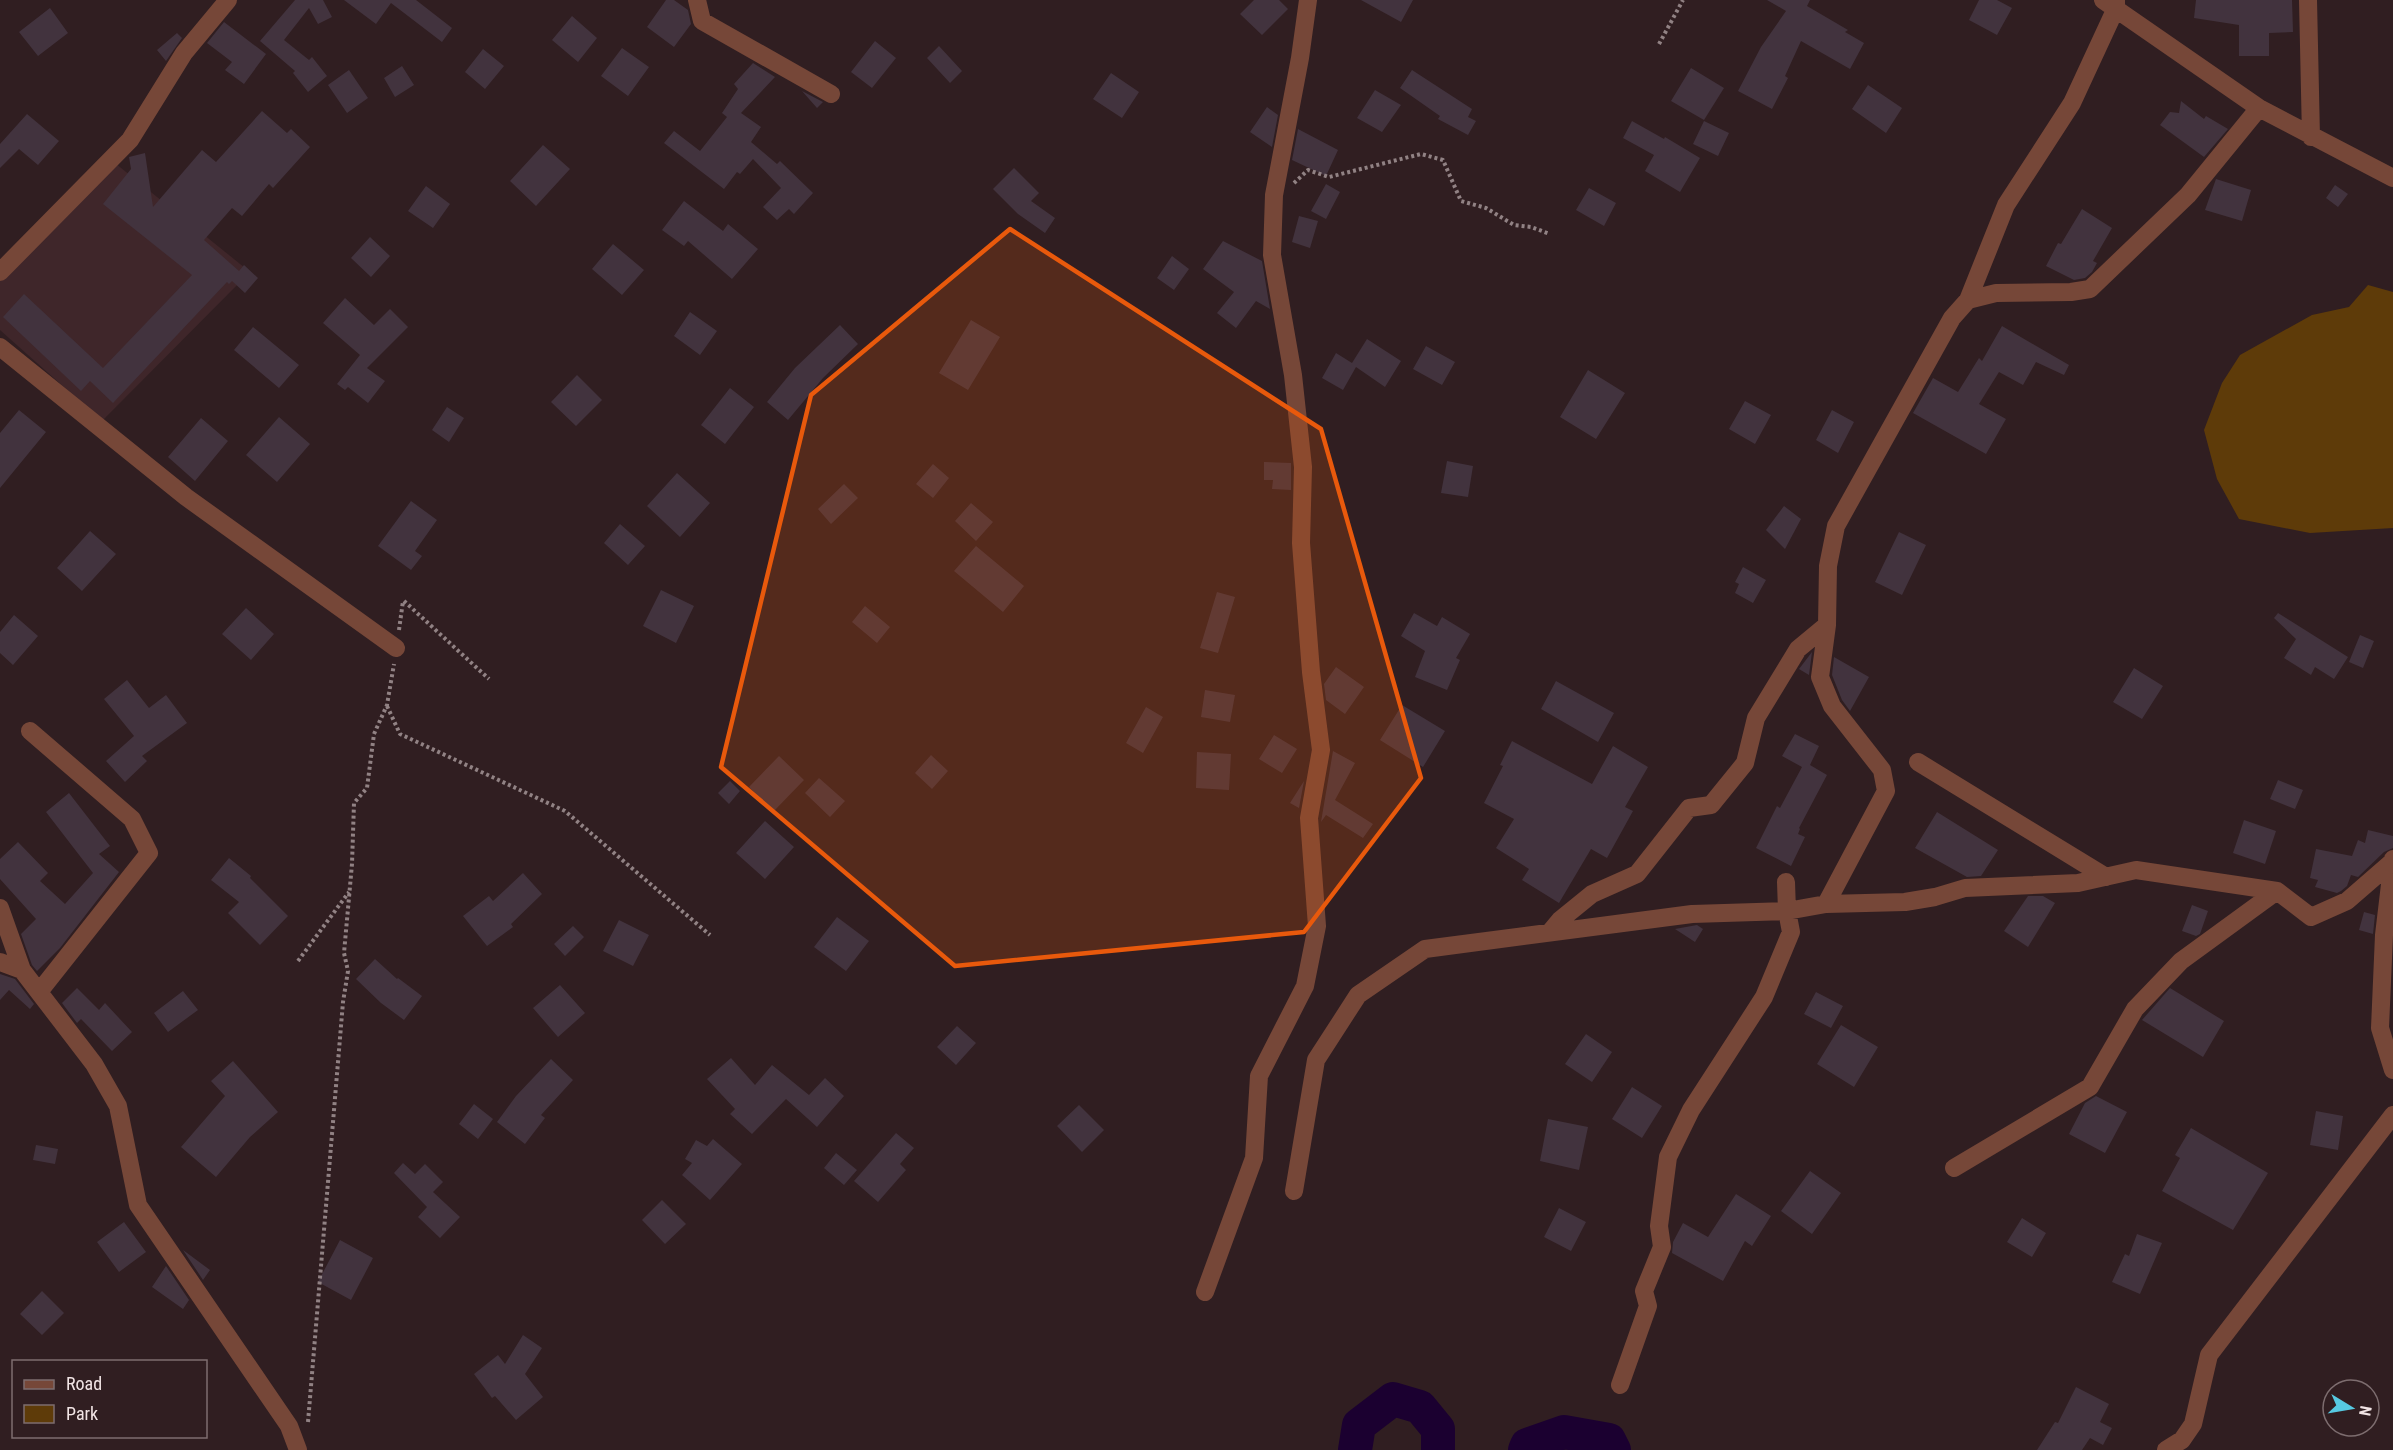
<svg xmlns="http://www.w3.org/2000/svg" width="2393" height="1450" viewBox="0 0 2393 1450" font-family="'Roboto Condensed',sans-serif">
	<style>
		.built { fill: #3f262a }
		.green { fill: #5e3b09 }
		.lines { fill: none; stroke-linecap: round; stroke-linejoin: round }
		.river { stroke: #1b0030; stroke-width: 34 }
		.building { fill: #42333e }
		.path { stroke: #918284; stroke-width: 4; stroke-dasharray: 3 3; stroke-linecap: butt }
		.minor { stroke: #764738; stroke-width: 18 }
		.marked { fill: #e8590c; fill-opacity: 0.2; stroke: #e8590c; stroke-width: 4.5; stroke-linejoin: round }
	</style>
	<rect width="100%" height="100%" fill="#301e21"/>
	<path class="built" d="M105 155 250 272 102 421 0 330V268Z"/>
	<path class="green" d="M2368 285 2393 292V528L2310 533 2239 519 2217 479 2204 430 2222 383 2240 355 2312 315 2349 307Z"/>
	<g class="lines">
		<path class="river" d="M1355 1450 1359 1425 1393 1399 1420 1407 1438 1429V1450
			M1525 1450 1527 1445 1564 1432 1609 1440 1614 1450"/>
	</g>
	<path class="building" d="M295 0H323L332 17 318 24 309 8 284 40 309 60 312 57 327 76 308 92 293 73 295 71 260 41Z
		M344 0H416L452 28 442 42 391 3 376 24Z
		M666 0H674L688 10 691 24 674 47 647 27Z
		M1254 0H1279L1288 9 1262 35 1240 14Z
		M1361 0H1413L1401 22Z
		M1767 0H1810L1807 6 1848 30 1845 32 1864 43 1850 69 1801 41 1785 76 1788 78 1772 109 1738 91 1761 47 1786 11Z
		M1979 0H1997L2012 8 1997 35 1969 20Z
		M2196 0H2292L2293 32 2269 33V56H2239V25L2194 18Z
		M50 8 68 33 38 56 19 32Z
		M572 16 597 38 578 62 552 40Z
		M224 22 266 54 244 84 225 70 232 62 207 43Z
		M177 33 182 38 166 61 157 50Z
		M875 41 896 58 872 88 851 72Z
		M939 46 962 71 950 83 927 58Z
		M622 48 649 67 628 96 601 76Z
		M483 49 504 66 485 89 465 72Z
		M753 63 775 77 741 113 761 127 751 142 777 164 780 161 813 193 794 214 789 209 777 220 763 207 781 188 753 159 740 174 737 172 724 189 664 143 674 131 700 151 727 117 722 113 738 89 734 84Z
		M402 66 414 85 395 97 384 78Z
		M1691 68 1724 88 1704 120 1671 101Z
		M349 70 368 98 347 113 328 85Z
		M1412 70 1472 109 1468 117 1476 121 1468 135 1438 119 1440 116 1400 88Z
		M1111 73 1139 92 1122 118 1093 99Z
		M1868 85 1902 108 1886 133 1852 109Z
		M1375 90 1401 105 1382 132 1357 118Z
		M802 91 823 102 817 108Z
		M2181 101 2204 119 2206 116 2228 129 2204 157 2160 125 2170 112 2179 113Z
		M1267 107 1278 115 1272 147 1250 132Z
		M262 111 287 133 291 129 310 147 273 188 269 184 242 216 232 208 204 240 239 271 244 265 258 278 245 293 232 281 229 284 227 282 113 403 90 381 81 391 3 317 24 294 103 368 192 275 103 204 131 169 129 157 145 153 153 207 202 150 216 162Z
		M27 114 59 141 38 165 19 149 0 168V144Z
		M1632 121 1664 139 1665 137 1700 158 1680 192 1645 171 1654 155 1623 138Z
		M1704 121 1729 133 1718 156 1693 144Z
		M1298 129 1338 150 1326 176 1292 160Z
		M543 145 570 169 536 206 510 181Z
		M1014 168 1039 193 1031 201 1055 218 1045 233 1018 214 993 189Z
		M2216 179 2251 190 2242 221 2205 210Z
		M1326 184 1340 192 1326 219 1311 211Z
		M2335 185 2348 194 2338 207 2326 198Z
		M426 186 450 204 433 228 408 211Z
		M1589 188 1616 203 1604 226 1576 210Z
		M684 201 723 231 728 224 758 249 732 279 688 241 684 246 662 230Z
		M2082 209 2112 228 2093 261 2097 263 2092 272 2085 278 2074 280 2046 266 2058 243 2061 244Z
		M1299 216 1318 221 1310 248 1292 242Z
		M370 237 390 256 371 277 351 258Z
		M1223 241 1262 261 1270 309 1256 301 1236 328 1217 313 1234 292 1203 269Z
		M613 244 644 270 622 295 592 269Z
		M1172 256 1189 269 1174 290 1157 278Z
		M345 298 374 325 390 309 408 327 367 368 385 381 368 403 348 387 345 390 337 384 360 355 323 323Z
		M690 312 717 331 700 355 674 336Z
		M971 320 1000 337 968 390 939 373Z
		M840 325 858 344 823 378 788 420 767 402 795 368Z
		M2002 326 2069 365 2064 375 2036 362 2023 385 1999 372 1979 404 2006 419 1986 454 1913 413 1933 378 1958 392 1979 358 1982 361Z
		M253 327 299 365 279 388 234 350Z
		M1367 339 1401 361 1385 387 1356 367 1343 390 1322 378 1336 353 1352 363Z
		M1426 346 1455 362 1442 385 1413 369Z
		M1588 370 1625 393 1596 439 1560 417Z
		M577 375 602 400 576 426 551 402Z
		M730 388 754 407 725 444 701 425Z
		M1745 401 1771 415 1755 444 1729 429Z
		M447 407 464 418 449 442 432 430Z
		M19 410 46 432 0 488V433Z
		M1832 410 1854 422 1838 453 1816 440Z
		M279 417 310 444 277 482 246 455Z
		M201 418 228 441 195 481 168 457Z
		M1447 461 1473 466 1468 497 1441 493Z
		M1264 462 1291 463V490L1272 489 1273 480H1264Z
		M933 464 949 478 933 498 916 484Z
		M677 473 710 503 680 537 647 506Z
		M844 484 858 498 831 524 818 509Z
		M411 501 437 520 415 551 422 556 411 570 378 546Z
		M971 503 993 522 976 541 955 521Z
		M1784 506 1801 519 1785 549 1766 530Z
		M620 524 645 546 628 565 604 543Z
		M90 531 116 554 82 591 57 568Z
		M1899 532 1926 545 1902 595 1875 582Z
		M976 546 1024 586 1003 612 954 571Z
		M1743 567 1766 580 1753 603 1735 593 1739 584 1735 582Z
		M661 590 694 606 676 643 643 626Z
		M1217 592 1235 597 1218 653 1200 648Z
		M865 606 890 627 877 643 852 622Z
		M246 608 274 634 251 660 222 634Z
		M1414 613 1437 626 1442 617 1470 634 1456 658 1460 660 1447 690 1415 677 1425 651 1401 636Z
		M2278 613 2348 657 2334 679 2315 667 2311 675 2284 658 2296 639 2274 618Z
		M14 615 38 636 13 665 0 653V632Z
		M2360 635 2374 641 2363 668 2349 662Z
		M1812 652 1809 675 1799 669Z
		M1834 657 1869 677 1850 711 1842 700 1832 675Z
		M1336 667 1364 687 1345 714 1326 700 1324 684Z
		M2134 668 2163 686 2142 719 2113 702Z
		M127 680 149 708 166 695 187 723 142 756 147 761 125 782 106 761 134 736 104 699Z
		M1556 681 1614 713 1598 742 1541 709Z
		M1205 690 1235 695 1230 722 1201 717Z
		M1402 705 1445 731 1423 767 1380 740Z
		M1146 707 1163 717 1143 753 1126 743Z
		M1795 734 1819 746 1810 765 1827 775 1799 828 1800 829 1798 834 1805 837 1791 866 1756 848 1777 806 1780 808 1802 767 1782 756Z
		M1274 735 1297 749 1282 773 1259 759Z
		M1512 741 1592 784 1613 746 1648 767 1625 807 1633 811 1607 858 1591 849 1559 903 1522 880 1529 869 1496 848 1514 819 1484 803 1503 766 1500 765Z
		M1333 751 1355 763 1335 800 1373 824 1363 838 1326 815 1321 822Z
		M1197 752 1231 754 1229 790 1196 788Z
		M931 755 948 771 932 789 915 773Z
		M779 756 804 780 773 812 749 787Z
		M819 778 845 801 830 817 805 793Z
		M2278 780 2303 790 2295 809 2270 799Z
		M730 781 740 791 729 804 718 793Z
		M1304 781 1299 808 1290 803Z
		M69 793 110 846 99 854 119 872 60 948 37 971 32 965 21 934 36 919 0 879V859L18 842 48 873 40 881 65 904 93 873 46 812Z
		M1937 812 1998 850 1981 876 1967 877 1915 848Z
		M2244 820 2276 831 2265 864 2233 853Z
		M765 821 794 847 765 879 736 853Z
		M2368 830 2393 836V848L2384 852 2358 877 2351 875 2347 886 2341 891 2337 893 2315 887 2318 880 2310 878 2316 849 2352 856 2358 840 2365 843Z
		M229 858 251 876 250 878 288 916 260 945 228 913 239 902 211 880Z
		M523 873 542 894 511 924 513 927 487 946 463 916 489 896 493 901Z
		M2028 896H2043L2055 903 2028 947 2004 931Z
		M2192 905 2208 911 2200 934 2196 936 2182 931Z
		M2364 912 2375 915 2373 934 2359 930Z
		M837 917 869 941 846 971 814 947Z
		M619 920 649 935 633 966 603 951Z
		M1697 925 1703 929 1695 942 1675 929Z
		M573 926 584 937 565 956 554 944Z
		M375 959 397 979 398 978 422 996 404 1020 381 1003 356 979Z
		M0 974 15 979 34 1004 30 1009 9 990 0 1000Z
		M560 985 585 1013 558 1037 533 1008Z
		M77 988 99 1010 105 1003 132 1032 112 1051 81 1019 77 1023 62 1003Z
		M2170 988 2224 1021 2203 1057 2142 1020Z
		M183 991 198 1010 168 1032 154 1013Z
		M1816 992 1843 1006 1831 1028 1804 1014Z
		M1841 1025 1878 1047 1854 1087 1817 1064Z
		M957 1026 976 1043 956 1065 937 1047Z
		M1586 1034 1612 1052 1592 1082 1565 1064Z
		M731 1058 755 1085 772 1065 809 1095 825 1078 844 1096 817 1127 786 1099 752 1134 730 1114 735 1109 707 1079Z
		M551 1059 573 1080 541 1115 545 1118 525 1144 497 1122 516 1096Z
		M233 1061 278 1112 250 1137 216 1177 181 1147 225 1096 211 1081Z
		M1632 1087 1662 1106 1642 1138 1612 1119Z
		M2096 1096 2127 1112 2105 1153 2069 1134 2085 1103Z
		M474 1104 493 1119 478 1139 459 1124Z
		M1079 1105 1104 1130 1082 1152 1057 1126Z
		M2316 1111 2343 1116 2338 1150 2310 1145Z
		M1548 1119 1588 1127 1579 1170 1540 1161Z
		M2191 1128 2268 1173 2233 1230 2162 1191 2180 1158 2175 1155Z
		M896 1133 914 1148 900 1164 906 1170 878 1202 854 1181Z
		M713 1139 742 1164 710 1200 682 1175 692 1163 685 1159 696 1140 707 1146Z
		M36 1145 58 1149 55 1164 33 1160Z
		M836 1153 857 1170 844 1185 824 1168Z
		M403 1163 415 1174 425 1164 443 1182 433 1192 460 1217 440 1238 418 1217 427 1207 394 1173Z
		M1810 1171 1841 1193 1812 1234 1781 1211Z
		M1736 1194 1771 1216 1752 1246 1745 1241 1723 1281 1672 1253 1673 1242 1683 1223 1708 1237Z
		M662 1200 686 1224 665 1244 642 1220Z
		M1559 1208 1586 1222 1571 1251 1544 1237Z
		M2022 1218 2046 1233 2032 1257 2007 1242Z
		M124 1222 146 1252 119 1272 97 1242Z
		M2137 1234 2162 1243 2140 1294 2112 1282 2125 1254 2129 1256Z
		M340 1240 373 1258 351 1300 318 1282Z
		M183 1250 210 1270 203 1280Z
		M166 1266 189 1300 183 1309 152 1287Z
		M42 1291 64 1313 42 1335 20 1314Z
		M523 1335 542 1348 525 1374 543 1397 516 1420 495 1396 492 1398 474 1374 498 1355 505 1364Z
		M2076 1387 2109 1404 2100 1422 2112 1428 2103 1445 2090 1438 2082 1450H2037L2055 1422 2058 1423Z"/>
	<g class="lines">
		<path class="path" d="M1659 44 1683 0
			M1294 183 1308 170 1329 177 1421 154 1443 160 1461 201 1486 208 1514 225 1531 227 1550 234
			M404 601 489 679
			M399 630 403 601
			M387 706 400 734 565 811 710 935
			M298 961 349 892
			M308 1422 343 1002 348 971 344 953 352 864 354 803 367 788 374 734 387 705 394 664"/>
		<path class="minor" d="M697 0 702 21 831 94
			M2103 0 2259 108 2393 178
			M2308 0 2311 137
			M0 272 130 140 184 53 228 0
			M1968 300 2006 205 2072 103 2116 8V0
			M0 347 186 497 396 648
			M30 731 132 819 149 853 39 992
			M1918 762 2106 877
			M2393 859 2384 935 2380 1028 2393 1070
			M1826 904 1886 791 1882 770 1832 706 1820 677 1827 625 1828 566 1836 526 1952 318 1968 300 1996 293 2071 292 2090 289 2188 195 2259 108
			M0 908 22 970 94 1064 118 1106 138 1205 289 1426 298 1450
			M1550 932 1560 920 1592 894 1637 874 1689 808 1711 805 1745 763 1756 718 1798 649 1827 625
			M0 962 22 970
			M1954 1168 2090 1087 2135 1009 2181 961 2277 891
			M1294 1191 1316 1060 1358 995 1425 949 1692 914 1787 911 1826 904 1905 902 1935 897 1965 888 2078 883 2136 870 2277 891 2311 917 2347 901 2393 861
			M1205 1292 1254 1158 1259 1076 1305 986 1317 926 1309 818 1321 750 1311 672 1301 543 1303 467 1293 375 1272 255 1274 195 1300 58 1308 0
			M1620 1385 1648 1306 1644 1291 1662 1247 1659 1226 1668 1157 1691 1110 1764 997 1791 932 1787 911 1786 882
			M2166 1450 2182 1440 2193 1424 2209 1355 2393 1115"/>
	</g>
	<path class="marked" d="M1010 229 1321 429 1421 778 1304 932 955 966 721 767 811 395Z"/>
	<rect x="12" y="1360" width="195" height="78" fill="#301e21" stroke="#7d6d6f" stroke-width="1.5"/>
	<rect x="24" y="1380" width="30" height="9" fill="#764738" stroke="#7d6d6f" stroke-width="1.5"/>
	<text x="66" y="1390" font-size="18" fill="#f1e4e5">Road</text>
	<rect x="24" y="1405" width="30" height="18" fill="#5e3b09" stroke="#7d6d6f" stroke-width="1.5"/>
	<text x="66" y="1420" font-size="18" fill="#f1e4e5">Park</text>
	<g transform="translate(2351 1408) rotate(101)"><circle r="28" fill="#301e21" stroke="#7d6d6f" stroke-width="1.5"/>
	<path d="M0-4.5L10 22L0 15L-10 22Z" fill="#56c9e1"/>
	<text y="-9" font-size="16" font-weight="bold" text-anchor="middle" fill="#f1e4e5">N</text>
	</g>
</svg>
